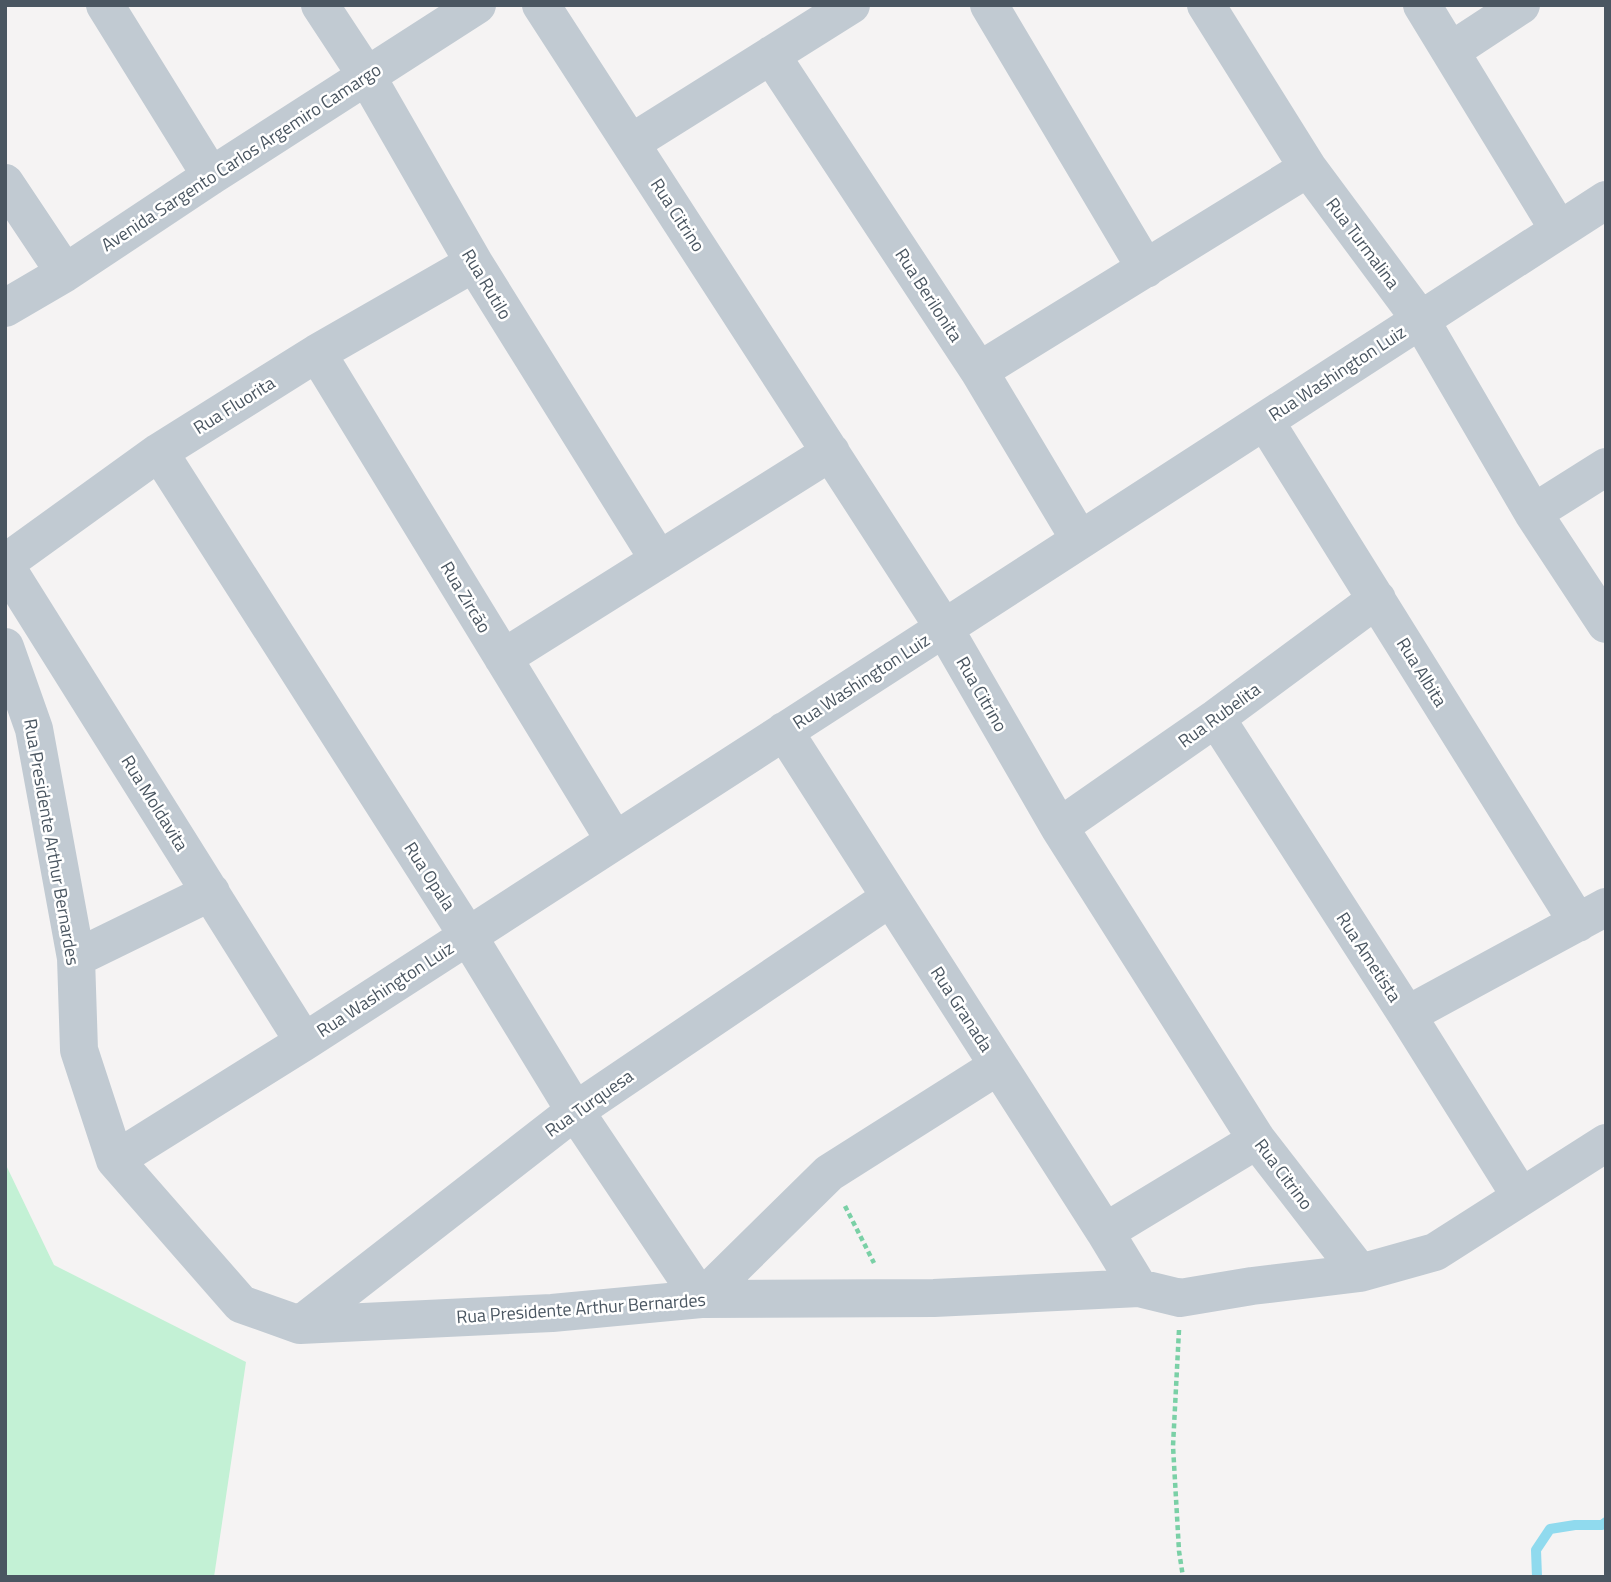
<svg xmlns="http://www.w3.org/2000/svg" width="1611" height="1582" viewBox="0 0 1611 1582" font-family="'Titillium Web',sans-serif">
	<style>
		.green { fill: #c3f1d5 }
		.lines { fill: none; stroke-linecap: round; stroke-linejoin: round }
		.stream { stroke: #90daee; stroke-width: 10 }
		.path { stroke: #7ad0a6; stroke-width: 4.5; stroke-dasharray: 5 3.5; stroke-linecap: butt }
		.minor { stroke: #c1cad2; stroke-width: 38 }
		.labels { text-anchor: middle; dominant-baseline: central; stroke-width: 5; stroke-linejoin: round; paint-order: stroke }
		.street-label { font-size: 18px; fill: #4a5661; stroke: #fff }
	</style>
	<rect width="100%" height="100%" fill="#f5f3f3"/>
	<path class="green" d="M5 1163 54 1265 246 1362 214 1577H5Z"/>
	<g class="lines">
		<path class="stream" d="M1537 1577 1536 1550 1550 1529 1575 1525H1602L1606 1522"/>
		<path class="path" d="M845 1206 874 1263
			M1179 1330 1173 1446 1179 1551 1183 1577"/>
		<path class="minor" d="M105 5 211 176
			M320 5 366 75 474 263 659 560
			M541 5 944 628 1059 827 1257 1140 1360 1273
			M989 5 1146 269
			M1206 5 1308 168 1420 319 1533 513 1606 624
			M1422 5 1559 230
			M1451 51 1521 5
			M771 55 979 371 1080 540
			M631 143 851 5
			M5 183 65 273
			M5 308 65 273 211 176 477 5
			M317 353 615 841
			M979 371 1308 168
			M1265 421 1578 923
			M159 452 468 936 575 1111 701 1299 829 1173 998 1066
			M1533 513 1606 467
			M5 563 159 452 317 353 474 263
			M5 565 304 1042
			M5 647 34 729 76 958 79 1050 115 1160 241 1304 300 1325 552 1313 701 1299 934 1298 1139 1288 1180 1298 1252 1286 1360 1273 1435 1252 1606 1143
			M503 658 831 452
			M1216 718 1407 1015 1521 1197
			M784 731 1105 1232 1139 1288
			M1059 827 1216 718 1377 599
			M76 958 211 892
			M1407 1015 1606 907
			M115 1160 304 1042 1606 200
			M1105 1232 1257 1140
			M300 1325 575 1111 890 898"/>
	</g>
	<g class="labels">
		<g class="street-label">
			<text transform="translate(241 157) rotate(-33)">Avenida Sargento Carlos Argemiro Camargo</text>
			<text transform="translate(678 215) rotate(57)">Rua Citrino</text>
			<text transform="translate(1363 243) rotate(53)">Rua Turmalina</text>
			<text transform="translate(487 284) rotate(59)">Rua Rutilo</text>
			<text transform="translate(929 295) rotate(57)">Rua Berilonita</text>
			<text transform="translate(1337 373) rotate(-33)">Rua Washington Luiz</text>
			<text transform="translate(234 405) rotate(-32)">Rua Fluorita</text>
			<text transform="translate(466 597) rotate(59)">Rua Zircão</text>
			<text transform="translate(1422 672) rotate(58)">Rua Albita</text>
			<text transform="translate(861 681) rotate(-33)">Rua Washington Luiz</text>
			<text transform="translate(982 694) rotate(60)">Rua Citrino</text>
			<text transform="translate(1219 715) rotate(-36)">Rua Rubelita</text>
			<text transform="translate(155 803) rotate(58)">Rua Moldavita</text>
			<text transform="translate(52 842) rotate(80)">Rua Presidente Arthur Bernardes</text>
			<text transform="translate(430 876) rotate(57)">Rua Opala</text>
			<text transform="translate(1369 957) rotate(57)">Rua Ametista</text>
			<text transform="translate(385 989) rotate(-33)">Rua Washington Luiz</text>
			<text transform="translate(962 1009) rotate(57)">Rua Granada</text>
			<text transform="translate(589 1103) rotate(-35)">Rua Turquesa</text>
			<text transform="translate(1284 1174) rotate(53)">Rua Citrino</text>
			<text transform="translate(581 1308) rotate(-4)">Rua Presidente Arthur Bernardes</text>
		</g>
	</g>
	<rect width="1611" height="1582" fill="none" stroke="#4a5661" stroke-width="14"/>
</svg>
